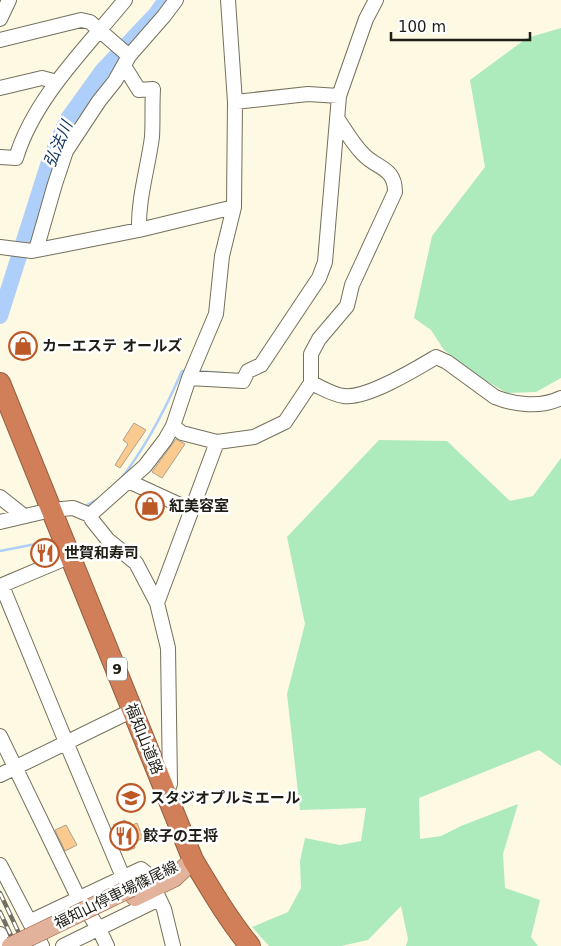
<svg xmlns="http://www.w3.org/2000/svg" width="561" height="946" viewBox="0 0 561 946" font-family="'DejaVu Sans','Noto Sans JP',sans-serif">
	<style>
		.green { fill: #adebbd }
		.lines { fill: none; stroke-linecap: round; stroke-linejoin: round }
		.stream { stroke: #aecffa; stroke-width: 2.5 }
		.river { stroke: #aecffa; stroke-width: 16 }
		.building { fill: #fbca8f; stroke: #b0a190 }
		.minor-casing { stroke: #74705c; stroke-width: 16 }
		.major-casing { stroke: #925d41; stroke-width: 19 }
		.highway-casing { stroke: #925d41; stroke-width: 22 }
		.minor { stroke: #fff; stroke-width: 14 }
		.major { stroke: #e3b29b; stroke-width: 18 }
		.highway { stroke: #d07f59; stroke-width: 20 }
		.rail-casing { stroke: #726f62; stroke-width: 4.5 }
		.rail { stroke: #fff; stroke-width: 2.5; stroke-dasharray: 8; stroke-linecap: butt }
		.major-bridge-casing { stroke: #925d41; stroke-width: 19; stroke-linecap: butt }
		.major-bridge { stroke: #e3b29b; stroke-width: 18 }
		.labels { text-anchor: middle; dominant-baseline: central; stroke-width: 5; stroke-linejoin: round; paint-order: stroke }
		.shield { fill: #fff; stroke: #62615b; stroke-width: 1 }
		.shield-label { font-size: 14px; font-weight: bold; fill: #1f1d15 }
		.poi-label { font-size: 15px; font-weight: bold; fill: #1f1d15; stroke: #fff; text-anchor: start }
		.street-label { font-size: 15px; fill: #1f1d15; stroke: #fff }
		.water-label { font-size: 16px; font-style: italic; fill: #113662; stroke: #fff }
	</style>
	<rect width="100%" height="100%" fill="#fdf9e2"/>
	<path class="green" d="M561 28V378L536 392 507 393 475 374 444 350 431 330 414 318 432 236 485 167 470 80 527 38Z
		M379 440 447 441 510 501 533 496 561 458V766L539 750 419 798 420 839 441 836 461 826 518 804 503 854 505 888 540 900 531 937 538 946H406L408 939 401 906 368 940 341 946H269L252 927 288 912 301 888 300 861 305 838 340 845 361 841 366 808 300 810 287 694 305 624 287 537Z"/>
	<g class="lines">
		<path class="stream" d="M327 275 330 268 333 246
			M197 371 224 373
			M119 481C146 448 165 410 182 371H187
			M83 507 100 498
			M0 551 41 543"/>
		<path class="river" d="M0 316 49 162 67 120 103 70 156 14 166 0"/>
	</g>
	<path class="building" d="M134 423 146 430 120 468 115 465 128 444 123 440Z
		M176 439 185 444 162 478 152 472Z
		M125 820 130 826 137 823 143 838 133 843 135 848 127 851 123 847 120 848 113 830 115 829 113 825Z
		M66 825 77 845 65 851 55 830Z"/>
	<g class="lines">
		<defs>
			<path id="minor" d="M0 19 9 0
				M0 40 81 20 90 22 129 56
				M124 66 139 90 153 89C152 105 153 121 152 137 148 168 138 198 139 230
				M0 88 42 78 57 82
				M235 102 308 94 339 96
				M0 157 16 158C34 98 86 48 125 0
				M0 247 32 251 139 230 234 207
				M36 250 55 184 66 151 99 101 115 81 129 56 164 16 176 0
				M189 378 243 381 248 371 261 365 319 278 325 262 339 96 366 19 376 0
				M311 383C321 387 333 395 344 396 367 399 416 369 436 357L447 362 495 397C515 405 541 408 561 398
				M173 426 182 433 217 442 254 437 285 422 311 383V354L319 339 347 306 352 285 395 192C395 167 377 169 363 154 353 144 345 130 337 118
				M128 481 191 510
				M0 497 24 516
				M90 515 145 466 165 440 173 426 189 378 216 314 222 256 234 207 235 102 228 0
				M0 522 51 510 73 508 90 515 92 520 108 540 136 563 157 603 168 648 170 784 166 793
				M0 586 71 556
				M2 586 66 742 123 877
				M157 603 217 442
				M0 736 79 899 99 929 107 946
				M0 775 133 710
				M0 865 42 946
				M155 890 164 909 173 946
				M31 921 141 869 151 877
				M0 934 5 946
				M63 946 159 899"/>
			<path id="major" d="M135 897 174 878 193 860"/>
			<path id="highway" d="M0 383 193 860C211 890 228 919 250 946"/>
		</defs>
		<use href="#minor" class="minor-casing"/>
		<use href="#major" class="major-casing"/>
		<use href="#highway" class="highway-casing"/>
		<use href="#minor" class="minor"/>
		<use href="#major" class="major"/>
		<use href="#highway" class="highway"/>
		<defs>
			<path id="rail" d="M0 893 25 946
				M0 912 16 946"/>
		</defs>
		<use href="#rail" class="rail-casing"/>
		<use href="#rail" class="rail"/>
		<defs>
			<path id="major-bridge" d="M11 946 131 888"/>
		</defs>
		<use href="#major-bridge" class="major-bridge-casing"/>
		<use href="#major-bridge" class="major-bridge"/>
	</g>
	<defs>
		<symbol id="shop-ring" viewBox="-11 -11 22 22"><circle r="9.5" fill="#fff" stroke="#bd5827" stroke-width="1.5"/><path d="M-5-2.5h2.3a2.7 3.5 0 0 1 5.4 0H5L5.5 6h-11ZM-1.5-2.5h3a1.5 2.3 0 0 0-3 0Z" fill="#bd5827"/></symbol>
		<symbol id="restaurant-ring" viewBox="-11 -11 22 22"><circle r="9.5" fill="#fff" stroke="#bd5827" stroke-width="1.5"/><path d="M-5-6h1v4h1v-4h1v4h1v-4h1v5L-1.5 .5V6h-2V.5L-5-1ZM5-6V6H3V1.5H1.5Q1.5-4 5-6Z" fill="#bd5827"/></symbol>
		<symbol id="school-ring" viewBox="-11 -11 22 22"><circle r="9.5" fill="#fff" stroke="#bd5827" stroke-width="1.5"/><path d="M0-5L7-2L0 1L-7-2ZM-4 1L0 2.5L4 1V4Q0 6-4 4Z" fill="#bd5827"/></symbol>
	</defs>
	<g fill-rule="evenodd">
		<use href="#shop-ring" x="7" y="330" width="32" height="32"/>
		<use href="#shop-ring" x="134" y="490" width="32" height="32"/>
		<use href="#restaurant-ring" x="29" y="537" width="32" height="32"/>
		<use href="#school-ring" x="115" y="782" width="32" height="32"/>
		<use href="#restaurant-ring" x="108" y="820" width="32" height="32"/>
	</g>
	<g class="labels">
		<rect class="shield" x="107" y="657.5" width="20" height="23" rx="4"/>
		<g class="shield-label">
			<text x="117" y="669">9</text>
		</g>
		<g class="poi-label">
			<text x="42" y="346">カーエステ オールズ</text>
			<text x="169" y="506">紅美容室</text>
			<text x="64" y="553">世賀和寿司</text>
			<text x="150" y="798">スタジオプルミエール</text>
			<text x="143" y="836">餃子の王将</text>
		</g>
		<g class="street-label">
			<text transform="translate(144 739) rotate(68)">福知山道路</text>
			<text transform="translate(116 895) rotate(-26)">福知山停車場篠尾線</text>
		</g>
		<g class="water-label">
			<text transform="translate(58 144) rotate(-67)">弘法川</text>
		</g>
	</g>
	<path d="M391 32v8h139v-8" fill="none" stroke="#1f1d15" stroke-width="2.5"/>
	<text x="398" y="32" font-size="15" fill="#1f1d15" stroke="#ffffff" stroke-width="4" paint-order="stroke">100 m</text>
</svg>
